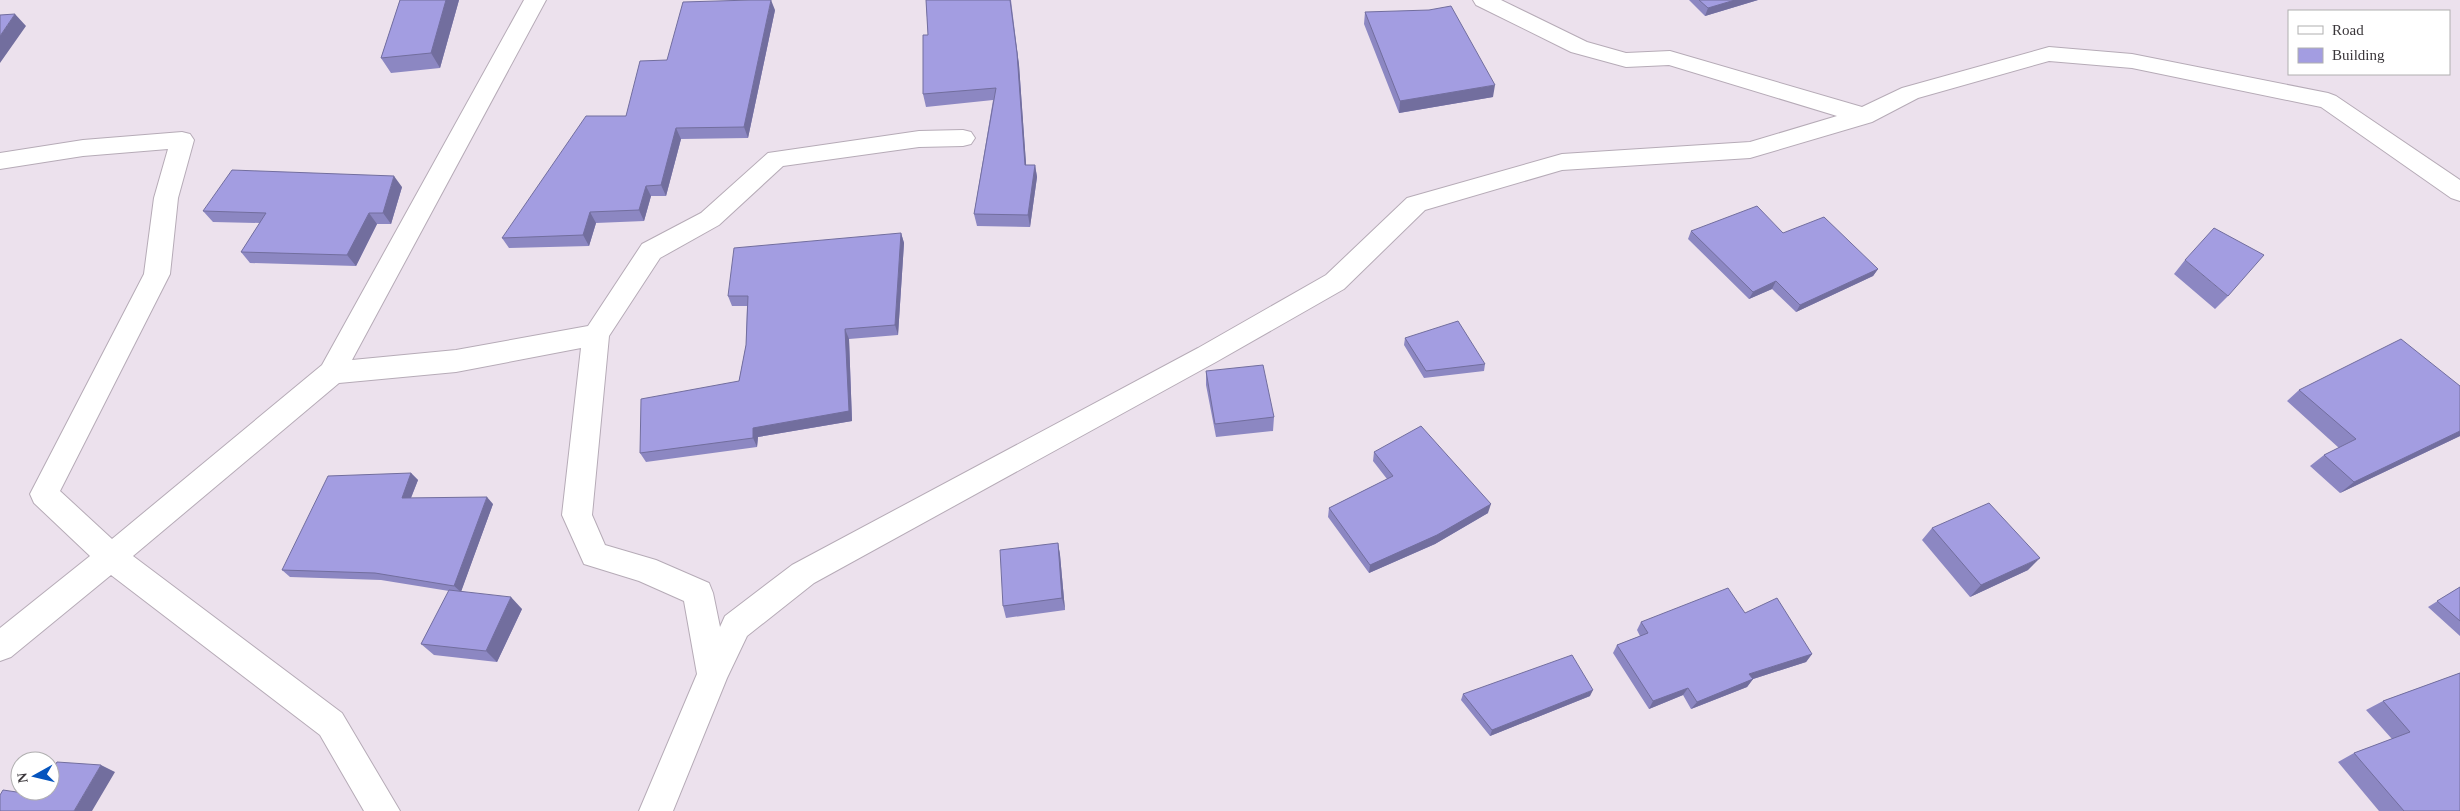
<svg xmlns="http://www.w3.org/2000/svg" width="2460" height="811" viewBox="0 0 2460 811" font-family="'Times New Roman',serif">
	<style>
		.lines { fill: none; stroke-linecap: round; stroke-linejoin: round }
		.minor-casing { stroke: #b6abb7; stroke-width: 2 }
		.minor { fill: #fff; fill-rule: evenodd }
		.wall { fill: #8c87c2 }
		.shaded-wall { fill: #726e9e }
		.building { fill: #a39de1; stroke: #726e9e }
	</style>
	<rect width="100%" height="100%" fill="#ece1ed"/>
	<g class="lines">
		<defs>
			<path id="minor" d="M524 0H546L352 360 456 350 588 326 642 244 701 213 768 153 919 131 963 130 971 132 975 138 971 144 963 146 919 147 783 166 719 225 660 258 609 336 592 515 605 545 656 560 709 583 713 593 720 627 725 616 792 565 1198 348 1326 275 1407 198 1562 154 1750 142 1837 116 1669 65 1626 67 1571 52 1476 5 1473 0H1501L1587 42 1626 53 1670 51 1862 107 1902 88 2049 47 2132 54 2328 93 2336 96 2460 180V201L2451 198 2321 107 2132 68 2049 61 1918 98 1872 122 1750 158 1562 170 1425 210 1344 289 1216 362 814 583 747 636 727 678 673 811H639L697 674 684 601 639 581 584 564 562 515 581 348 456 372 339 383 133 556 342 713 400 811H364L320 735 111 575 11 657 0 661V628L90 556 34 503 30 494 144 274 154 198 168 149 83 156 0 169V153L83 140 182 132 190 134 194 140 178 198 170 274 60 491 112 539 322 365Z"/>
		</defs>
		<use href="#minor" class="minor-casing"/>
		<use href="#minor" class="minor"/>
	</g>
	<path class="wall" d="M400 0H459L440 68 391 73 381 58Z
		M926 0H1011L1019 65 1026 165H1035L1037 177 1030 227 977 226 974 214 993 100 926 107 923 94 928 35Z
		M1689 0H1758L1705 16Z
		M775 10 748 138 681 139 666 196H651L644 221 596 223 589 246 509 248 502 238 626 116Z
		M1365 12 1493 97 1399 113 1364 24Z
		M402 187 391 224H377L356 266 250 263 241 252 260 223 213 222 203 211Z
		M1691 231 1783 233 1878 269 1873 276 1796 312 1772 289 1749 299 1688 239Z
		M901 233 904 243 898 335 849 339 852 421 758 437 757 447 646 462 640 453 739 381 746 345 747 306H732L728 296Z
		M2185 260 2228 296 2215 309 2174 274Z
		M1405 338 1485 364 1484 371 1424 378 1404 345Z
		M1206 371 1274 417 1273 431 1216 437 1206 385Z
		M2460 386V436L2340 493 2310 466 2324 455 2339 448 2287 401 2299 390Z
		M1374 452 1488 513 1435 544 1369 573 1328 517 1329 508 1387 479 1373 461Z
		M411 473 418 480 411 498 493 504 461 591 522 609 497 662 434 655 421 644 449 591 381 580 290 577 282 570Z
		M1932 528 2028 570 1970 597 1922 540Z
		M1058 543 1060 555 1065 610 1006 618 1003 606Z
		M2460 587V636L2428 607Z
		M1745 613 1812 654 1806 662 1753 679 1747 687 1691 709 1683 695 1649 709 1613 653 1617 645 1640 636 1637 630 1641 622Z
		M2460 673V811H2379L2338 762 2354 753 2392 739 2366 710 2383 701Z
		M1463 694 1590 696 1490 736 1461 700Z"/>
	<path class="shaded-wall" d="M446 0H459L440 68 431 53Z
		M771 0 775 10 748 138 744 127Z
		M1010 0 1019 65 1027 177 1025 165Z
		M1735 0H1758L1705 16 1708 8Z
		M15 14 26 26 0 63V36Z
		M1495 85 1493 97 1399 113 1400 101Z
		M676 128 681 139 666 196 661 185Z
		M1035 165 1037 177 1030 227 1028 215Z
		M394 176 402 187 391 224 383 213Z
		M646 186 651 196 644 221 639 210Z
		M590 212 596 223 589 246 583 235Z
		M369 213 377 224 356 266 347 255Z
		M901 233 904 243 898 335 895 325Z
		M1878 269 1873 276 1796 312 1800 305Z
		M1776 281 1772 289 1749 299 1753 292Z
		M845 329 849 339 852 421 758 437 757 447 753 438V428Z
		M2460 431V436L2340 493 2354 482Z
		M411 473 418 480 408 505 402 498Z
		M487 497 493 504 461 592 454 586Z
		M1491 504 1488 513 1435 544 1369 573 1370 565Z
		M1058 543 1060 555 1065 610 1062 598Z
		M2040 558 2028 570 1970 597 1981 585Z
		M511 597 522 609 497 662 486 651Z
		M1812 654 1806 662 1753 679 1747 687 1691 709 1697 702 1749 674Z
		M1688 688 1683 695 1649 709 1653 701Z
		M1593 690 1590 696 1490 736 1492 730Z
		M101 765 115 772 92 811H74Z"/>
	<path class="building" d="M400 0H446L431 53 381 58Z
		M751 0H771L744 127 676 128 661 185 646 186 639 210 590 212 583 235 502 238 586 116H626L640 61 667 60 683 2Z
		M926 0H1010L1017 53 1025 165H1035L1028 215 974 214 996 88 923 94V35H928Z
		M1699 0H1735L1708 8Z
		M1451 6 1495 85 1400 101 1365 12 1429 10Z
		M15 14 0 36V15Z
		M232 170 394 176 383 213H369L347 255 241 252 266 213 203 211Z
		M1757 206 1783 233 1824 217 1878 269 1800 305 1776 281 1753 292 1691 231Z
		M2214 228 2264 255 2228 296 2185 260Z
		M901 233 895 325 845 329 849 411 753 428V438L640 453 641 399 739 381 746 345 748 296H728L734 248Z
		M1458 321 1485 364 1426 371 1405 338Z
		M2401 339 2460 386V431L2354 482 2324 455 2356 439 2299 390Z
		M1263 365 1274 417 1215 424 1206 371Z
		M1421 426 1491 504 1437 535 1370 565 1329 508 1393 476 1374 452Z
		M411 473 402 498 487 497 454 586 375 573 282 570 328 476Z
		M1989 503 2040 558 1981 585 1932 528Z
		M1058 543 1062 598 1003 606 1000 550Z
		M2460 587V621L2437 601Z
		M1728 588 1745 613 1777 598 1812 654 1749 674 1753 679 1697 702 1688 688 1653 701 1617 645 1648 633 1641 622Z
		M449 590 511 597 486 651 421 644Z
		M1572 655 1593 690 1492 730 1463 694Z
		M2460 673V811H2404L2354 753 2410 732 2383 701Z
		M57 762 101 765 74 811H0V795L3 790 37 795 39 791H50V773Z"/>
	<rect x="2288" y="10" width="162" height="65" fill="#ffffff" stroke="#b0afb0"/>
	<rect x="2298" y="26" width="25" height="8" fill="#ffffff" stroke="#b0afb0"/>
	<text x="2332" y="35" font-size="15" fill="#3a363a">Road</text>
	<rect x="2298" y="48" width="25" height="15" fill="#a39de1" stroke="#b0afb0"/>
	<text x="2332" y="60" font-size="15" fill="#3a363a">Building</text>
	<g transform="translate(35 776) rotate(262)"><circle r="24" fill="#ffffff" stroke="#b0afb0"/>
	<path d="M0-4L9 19L0 12L-9 19Z" fill="#0554be"/>
	<text y="-8" font-size="14" font-weight="bold" text-anchor="middle" fill="#3a363a">N</text>
	</g>
</svg>
